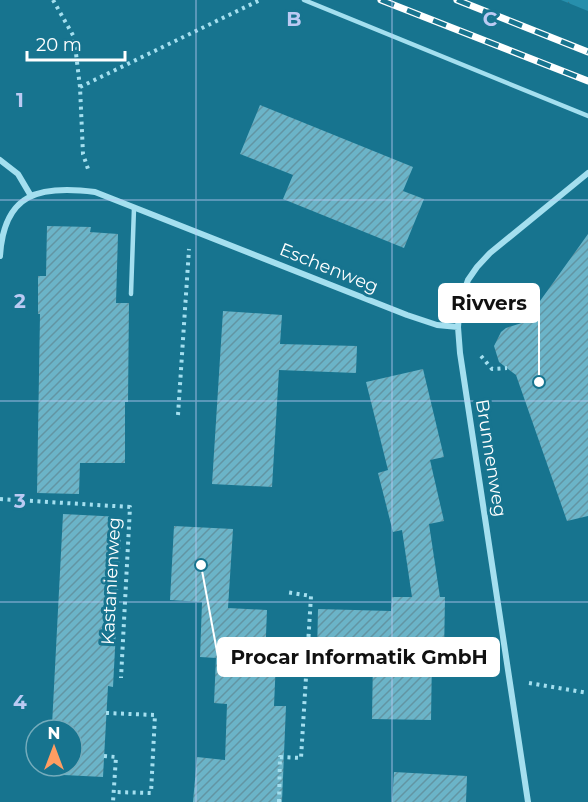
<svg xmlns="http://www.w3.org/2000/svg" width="588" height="802" viewBox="0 0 588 802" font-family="Montserrat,sans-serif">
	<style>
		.forest { fill: url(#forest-firs) }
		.building { fill: url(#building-hatch) }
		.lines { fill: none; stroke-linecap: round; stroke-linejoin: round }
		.path { stroke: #a4dfef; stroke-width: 4; stroke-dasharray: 3 4.5; stroke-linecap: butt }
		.lane { stroke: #a4dfef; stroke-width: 4.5 }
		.street { stroke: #a4dfef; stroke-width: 6 }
		.rail-casing { stroke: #fff; stroke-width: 7 }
		.rail { stroke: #17748f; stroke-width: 4.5; stroke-dasharray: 14; stroke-linecap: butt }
		.grid { fill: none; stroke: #bbcaf3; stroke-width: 1.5; stroke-opacity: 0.55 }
		.labels { text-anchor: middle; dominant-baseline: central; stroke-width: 6; stroke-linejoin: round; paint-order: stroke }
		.street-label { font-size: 18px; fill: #fff; stroke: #17748f }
		.grid-label { font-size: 20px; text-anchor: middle; font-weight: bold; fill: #bbcaf3; stroke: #17748f; stroke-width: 6; stroke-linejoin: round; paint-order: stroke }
		.leader { fill: none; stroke: #fff; stroke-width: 2 }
		.callout-dot { fill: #fff; stroke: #17748f; stroke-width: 2 }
		.callout { fill: #fff; stroke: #fff; stroke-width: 2 }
		.callout-label { font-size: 20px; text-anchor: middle; font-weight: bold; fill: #111 }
	</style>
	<defs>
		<pattern id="forest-firs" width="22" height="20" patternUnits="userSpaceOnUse" patternTransform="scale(1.5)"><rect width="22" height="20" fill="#278fac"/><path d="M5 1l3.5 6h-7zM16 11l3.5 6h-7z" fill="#367486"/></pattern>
		<pattern id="building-hatch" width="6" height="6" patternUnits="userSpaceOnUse" patternTransform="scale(1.5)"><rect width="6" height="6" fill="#6bb4c8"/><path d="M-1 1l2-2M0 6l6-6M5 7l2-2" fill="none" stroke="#6295a3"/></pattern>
	</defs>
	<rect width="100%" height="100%" fill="#17748f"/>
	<path class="forest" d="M561 0H588V11Z"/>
	<path class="building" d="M260 105 413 167 403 191 424 199 404 248 283 199 293 175 240 154Z
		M47 226 91 227 90 232 118 234 116 303H129L128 402H125V463H80L79 494 37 493 40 314H38V276H46Z
		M588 234V516L567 521 516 375 499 362 494 346 501 332 506 328 525 322Z
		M223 311 282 315 280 344 357 346 356 373 279 370 272 487 212 484Z
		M423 369 444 457 430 460 444 521 429 524 440 597H445L444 656H432L431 720 372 719 373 656 317 655 318 609 391 611 392 597H412L402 530 393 532 378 473 388 470 366 382Z
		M63 514 122 517 113 687 108 686 103 777 44 774V766H72V730H46L47 725H52Z
		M174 526 233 529 228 608 267 610 265 660H276L274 706H286L282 802H193L197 757 225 760 227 704 214 703 216 658 200 657 202 602 170 600Z
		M394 772 467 776 466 802H392Z"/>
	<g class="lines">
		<path class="path" d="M53 0 74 37 80 87 83 154 89 172
			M80 87 260 0
			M481 356 492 369 507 368
			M178 415 189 249
			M0 499 130 507 121 678
			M529 683 588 693
			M106 713 155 715 151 793 114 792
			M104 756 116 757 113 802
			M279 802 280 757 301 758 311 596 286 592"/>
		<path class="lane" d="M304 0 588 116
			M131 294 134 208"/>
		<path class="street" d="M0 160 18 174 31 196
			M0 256C4 193 39 185 95 192L407 315 437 325 458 327
			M528 802 460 353 458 327 460 303 468 280 477 267 490 253 588 173"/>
		<defs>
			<path id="rail" d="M381 0 588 81
				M457 0 588 52"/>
		</defs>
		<use href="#rail" class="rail-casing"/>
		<use href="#rail" class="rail"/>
	</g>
	<path class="grid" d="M196 0V802M392 0V802M0 200H588M0 401H588M0 602H588"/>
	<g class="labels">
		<g class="street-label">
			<text transform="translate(329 268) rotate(22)">Eschenweg</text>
			<text transform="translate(491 458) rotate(81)">Brunnenweg</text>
			<text transform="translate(111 581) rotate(-87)">Kastanienweg</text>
		</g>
	</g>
	<g class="grid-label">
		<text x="294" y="26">B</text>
		<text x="490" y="26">C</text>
		<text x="20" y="107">1</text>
		<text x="20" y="308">2</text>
		<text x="20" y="508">3</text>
		<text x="20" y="709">4</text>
	</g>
	<path class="leader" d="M539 382L539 303M201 565L218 657"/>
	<g class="callout-dot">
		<circle cx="539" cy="382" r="6"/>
		<circle cx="201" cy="565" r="6"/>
	</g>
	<g class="callout">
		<rect x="439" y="284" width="100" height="38" rx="6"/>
		<rect x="218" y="638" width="281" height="38" rx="6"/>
	</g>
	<g class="callout-label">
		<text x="489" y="310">Rivvers</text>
		<text x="359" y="664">Procar Informatik GmbH</text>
	</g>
	<g transform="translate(54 748)"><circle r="28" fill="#17748f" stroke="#74acbc" stroke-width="1.5"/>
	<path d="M0-4.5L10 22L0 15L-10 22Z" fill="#ff9d62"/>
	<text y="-9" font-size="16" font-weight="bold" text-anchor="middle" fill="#ffffff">N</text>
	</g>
	<path d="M27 51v9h98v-9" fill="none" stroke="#ffffff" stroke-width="3"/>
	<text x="36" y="51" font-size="18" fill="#ffffff" stroke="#17748f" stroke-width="4.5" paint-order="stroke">20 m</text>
</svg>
